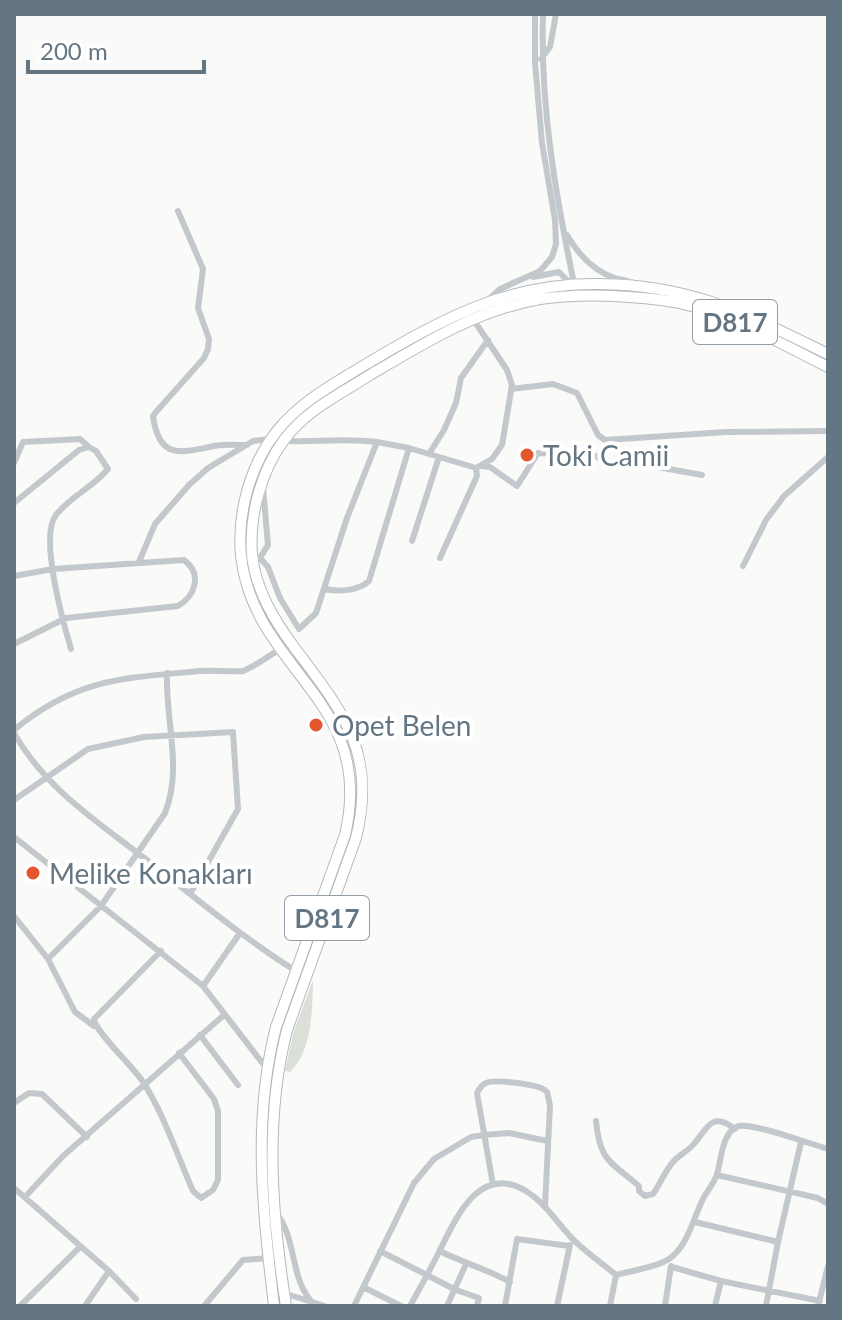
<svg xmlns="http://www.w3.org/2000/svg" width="842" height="1320" viewBox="0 0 842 1320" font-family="Lato,sans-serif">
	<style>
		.green { fill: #dadfd7 }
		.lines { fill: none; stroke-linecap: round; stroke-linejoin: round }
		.trunk-casing { stroke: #b4b9bd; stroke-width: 12 }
		.minor { stroke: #c3c8cc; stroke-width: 6 }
		.trunk { stroke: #fff; stroke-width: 10 }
		.poi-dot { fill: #e4572e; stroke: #fff; stroke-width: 3 }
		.labels { text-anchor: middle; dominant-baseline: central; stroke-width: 8; stroke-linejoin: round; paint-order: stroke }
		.shield { fill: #fff; stroke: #939fa8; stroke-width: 2 }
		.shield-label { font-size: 26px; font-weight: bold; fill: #657683 }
		.poi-label { font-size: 28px; fill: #657683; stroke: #fff; text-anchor: start }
	</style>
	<rect width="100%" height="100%" fill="#fafaf8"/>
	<path class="green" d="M313 980C312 1009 313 1050 290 1072L285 1071 293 1034Z"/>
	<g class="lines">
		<defs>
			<path id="trunk" d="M274 1306C263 1212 252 1120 276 1027L345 835C377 699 254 672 241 556 237 513 250 465 277 431 299 403 332 385 363 366 440 320 508 282 599 284 694 285 746 314 828 354
				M286 1306C272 1215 264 1120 287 1030L356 838C377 752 343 712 294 647 274 620 255 589 252 554 249 516 261 471 284 440 305 411 340 394 370 375 424 343 477 310 540 299 580 293 621 295 661 300 720 307 775 341 828 367"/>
		</defs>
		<use href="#trunk" class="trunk-casing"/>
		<path class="minor" d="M543 14C540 106 556 198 575 288
			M541 59 550 47 556 14
			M178 211 203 269 198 308 209 339 208 349 204 358 156 412 153 416C159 460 180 453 214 446 225 444 236 445 247 445
			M567 235C578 254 593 271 615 278 621 280 627 280 633 283
			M533 277 559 272 571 284
			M488 300 500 289 540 271 552 257 556 244 555 220 542 143 535 63V14
			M511 389 553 384 577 393 598 435 605 440 726 432 828 431
			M283 441C315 442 346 438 377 442
			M429 454 444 430 456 403 461 378 488 340
			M14 463 23 442 80 439 89 447
			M481 466 490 467 517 486 538 453 596 456 609 464 636 463 702 475
			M14 503 79 450 89 447 96 451 108 469C93 487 70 497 56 515 39 536 63 622 71 649
			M412 541 439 457
			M242 558H260L268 567 280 598 299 629 316 613 347 518 377 442 409 448 476 468 492 459 502 445 512 385 507 370 473 319
			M260 558 268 545 263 488
			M440 558 477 476 476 468
			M139 562 155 524 189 485 208 468 253 441 271 439
			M743 566 766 520 784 496 828 457
			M14 576 53 569 184 560C203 574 195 596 178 606L66 618 14 644
			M325 589C339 592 358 591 369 581L409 448
			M14 730C76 678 124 678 200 671 210 670 238 672 243 671 256 666 269 655 281 649
			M14 733C46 790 101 824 152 864 199 901 245 939 296 971
			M14 800 88 749 144 737 233 732 238 809 190 894
			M14 837 203 986 267 1069
			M14 916 48 959 75 1012 94 1026
			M161 951 94 1019C95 1032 133 1066 143 1082 163 1112 178 1157 193 1191L201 1198 213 1190 218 1180V1111L214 1099 179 1053
			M48 959 101 906 165 813C183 768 165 720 167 673
			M203 986 240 933
			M200 1035 238 1085
			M14 1103 29 1093 42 1094 87 1137
			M596 1121C600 1162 610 1161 639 1186V1191L645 1196 653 1194C660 1184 665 1171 673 1162 678 1156 686 1152 692 1146 706 1132 710 1109 735 1129
			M717 1175 818 1198 828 1204
			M493 1185 477 1093C480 1088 481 1085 486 1083 495 1079 541 1084 547 1092 548 1094 549 1103 550 1105L545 1206
			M14 1188 109 1271 136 1299
			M25 1197 63 1156 224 1015
			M276 1213C298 1240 289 1280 314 1304
			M695 1222 778 1242 766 1306
			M778 1242 801 1142
			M380 1251 456 1290 479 1298 477 1306
			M440 1251C463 1263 487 1269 510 1282
			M672 1267 721 1281 820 1301
			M616 1275C630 1271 658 1267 669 1259 687 1247 693 1220 702 1201 706 1192 714 1184 717 1174 721 1162 722 1130 739 1126 755 1123 810 1144 828 1149
			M363 1287 401 1306
			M283 1293 325 1306
			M20 1306 80 1247
			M85 1306 109 1271
			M204 1306 243 1260 269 1258
			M354 1306 414 1183 434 1159 471 1137 484 1135 509 1133 547 1141
			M410 1306C420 1288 430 1270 439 1252 456 1218 479 1163 526 1191 544 1202 555 1220 569 1235 582 1250 601 1262 616 1275
			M447 1306 466 1264
			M505 1306 517 1239 569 1246
			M557 1306 570 1245
			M610 1306 616 1275
			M665 1306 671 1266
			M715 1306 721 1281
			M818 1306 828 1266"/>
		<use href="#trunk" class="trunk"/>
	</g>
	<g class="poi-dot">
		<circle cx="527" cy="455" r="8"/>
		<circle cx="316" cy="725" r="8"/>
		<circle cx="33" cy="873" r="8"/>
	</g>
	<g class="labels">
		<g class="shield">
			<rect x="693" y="300" width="84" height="44" rx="6"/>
			<rect x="285" y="896" width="84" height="44" rx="6"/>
		</g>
		<g class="shield-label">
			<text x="735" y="322">D817</text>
			<text x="327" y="918">D817</text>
		</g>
		<g class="poi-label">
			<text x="543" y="455">Toki Camii</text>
			<text x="332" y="725">Opet Belen</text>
			<text x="49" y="873">Melike Konakları</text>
		</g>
	</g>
	<rect width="842" height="1320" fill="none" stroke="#657683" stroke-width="32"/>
	<path d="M28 60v12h176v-12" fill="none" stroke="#657683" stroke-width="4"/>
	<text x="40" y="60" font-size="24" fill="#657683" stroke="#ffffff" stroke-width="6" paint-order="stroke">200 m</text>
</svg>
